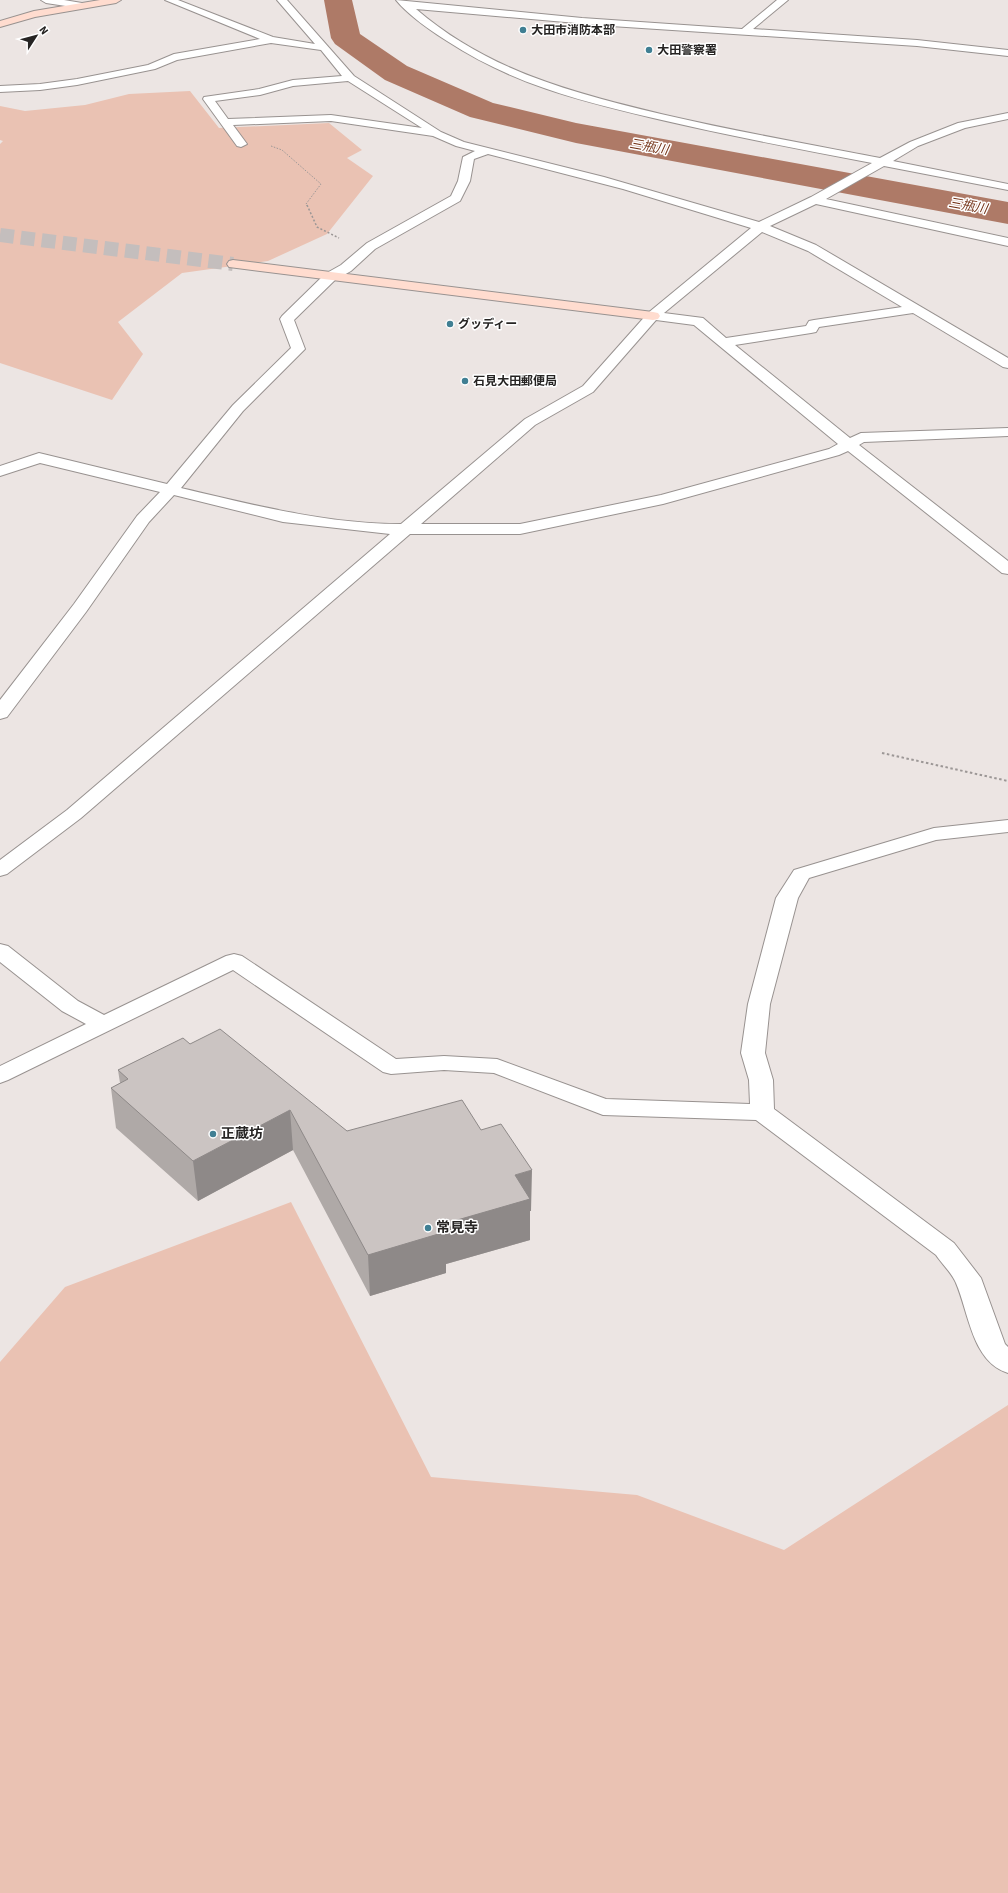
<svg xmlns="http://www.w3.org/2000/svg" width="1008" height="1893" viewBox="0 0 1008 1893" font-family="'Source Sans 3','Noto Sans JP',sans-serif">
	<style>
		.green { fill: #eac2b3 }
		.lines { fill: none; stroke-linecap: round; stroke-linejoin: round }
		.river { fill: #ae7a67; fill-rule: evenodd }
		.secondary-tunnel { stroke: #c4bebd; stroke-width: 14; stroke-dasharray: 14 7; stroke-linecap: butt }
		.street-casing { stroke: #989290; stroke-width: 2 }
		.secondary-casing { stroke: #989290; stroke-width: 2 }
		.path-far2 { stroke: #9c9796; stroke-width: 1; stroke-dasharray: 1.5 1.5; stroke-linecap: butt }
		.path-far1 { stroke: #9c9796; stroke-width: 1.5; stroke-dasharray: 2 2; stroke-linecap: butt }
		.path { stroke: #9c9796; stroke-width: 2; stroke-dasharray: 2.5 2.5; stroke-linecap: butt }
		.street { fill: #fff; fill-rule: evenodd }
		.secondary { fill: #ffdccf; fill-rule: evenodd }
		.wall { fill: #afa9a7 }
		.shaded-wall { fill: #8e8988 }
		.building { fill: #cbc4c2; stroke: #8e8988 }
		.poi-dot { fill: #407f93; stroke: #fff; stroke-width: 1.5 }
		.labels { text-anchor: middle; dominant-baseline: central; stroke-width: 3; stroke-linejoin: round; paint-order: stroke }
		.far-poi-label { font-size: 12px; font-weight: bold; fill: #262423; stroke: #fff; text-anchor: start }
		.far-water-label { font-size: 13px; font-style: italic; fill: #733115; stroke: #fff }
		.poi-label { font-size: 14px; font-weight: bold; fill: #262423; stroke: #fff; text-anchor: start }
	</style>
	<rect width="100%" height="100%" fill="#ece5e3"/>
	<path class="green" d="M190 91 219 128 329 123 362 150 347 158 373 176 327 234 268 261 182 273 118 322 143 354 112 400 0 363V144L3 141 0 140V106L25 111 85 105 129 94Z
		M291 1202 431 1477 637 1495 784 1550 1008 1405V1893H0V1362L65 1287Z"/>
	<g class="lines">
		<path class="river" d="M324 0H352L360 34 407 66 493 103 576 123 1008 202V224L576 143 470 117 385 80 335 44 331 38Z"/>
		<path class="secondary-tunnel" d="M0 235 233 264"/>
		<defs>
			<path id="street" d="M41 0H64L82 3 84 5 79 8 46 3Z
				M165 0H178L273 37 315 44 277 0H287L354 76 441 132 464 142 604 177 759 222 811 197 872 163C798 149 725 135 653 118 577 100 513 84 447 41 430 30 409 16 396 0L582 18 742 29 777 0H788L753 29 917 40 1008 50V56L917 46 611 26 416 9C488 71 571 92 661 114 734 131 807 144 880 158L910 142 958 123 1008 113V119L965 128 918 146 893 161 1008 184V190L884 166 826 199 1008 238V246L816 204 770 226 816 245 1008 358V368L1003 367 913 313 819 327 816 332 811 333 735 345 850 438 861 433 1008 428V436L864 442 859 445 1008 561V574L1002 573 848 451 839 455 663 504 520 534H410L81 818 7 874 0 876V860L67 810 390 534 283 522 174 495 149 522 86 612 7 717 0 719V700L74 604 137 516 160 492 40 463 0 476V466L39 453 167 484 233 405 291 348 280 319 282 316 325 274 341 265 367 243 451 196 458 181 463 157 475 151 456 146 433 136 331 121 233 125 247 144 241 147 237 146 203 99 204 97 259 89 293 80 342 76 321 50 271 43 177 60 155 69 77 85 40 90 0 92V86L40 84 77 79 148 65 174 54 260 39ZM348 81 422 128 331 115 228 119 215 101 260 95 293 86ZM488 154 623 189 751 228 648 313 583 386 525 419 401 524C327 524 253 505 181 488L243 411 305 349 294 320 335 280 351 271 375 249 460 201 470 181 474 159ZM762 232 808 251 902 307 814 320 809 321 806 326 726 338 703 318 664 313ZM656 320 694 325 838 444 829 449 661 495 520 524H421L535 425 593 392Z
				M1008 820V832L936 840 809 878 798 898 770 1004 765 1053 773 1080 774 1109 954 1243 981 1278 1005 1344 1008 1347V1373C972 1362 969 1313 956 1283 952 1273 942 1264 936 1255L756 1120 603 1115 494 1073 444 1070 391 1074 383 1072 233 970 8 1080 0 1083V1066L86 1024 62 1011 0 962V944L8 946 78 1001 104 1015 226 956 234 954 242 956 396 1059 444 1056 497 1059 606 1099 750 1104 749 1080 741 1053 748 1004 776 898 794 870 934 828Z"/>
			<path id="secondary" d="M100 0H121L116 3 35 17 0 27V21L34 11Z
				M233 260 653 312 658 313 660 316 658 319 653 320 229 267 227 264 229 261Z"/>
		</defs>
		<use href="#street" class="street-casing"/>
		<use href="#secondary" class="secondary-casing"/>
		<path class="path-far2" d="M271 146 282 150 321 184 306 204 307 206"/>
		<path class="path-far1" d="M307 205 317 227 339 238"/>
		<path class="path" d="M882 753 1008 781"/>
		<use href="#street" class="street"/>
		<use href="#secondary" class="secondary"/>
	</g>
	<path class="wall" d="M190 1044 347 1131 531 1211H530V1240L446 1264V1273L370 1296 293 1150 198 1201 116 1128 111 1088 120 1083 118 1070Z"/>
	<path class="shaded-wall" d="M290 1110 293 1150 198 1201 193 1161Z
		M532 1170 531 1211H530V1240L446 1264V1273L370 1296 368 1255 440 1225 515 1175Z"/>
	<path class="building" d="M220 1029 347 1131 462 1100 481 1130 501 1124 532 1170 515 1175 530 1199 440 1225 445 1232 368 1255 290 1110 193 1161 111 1088 128 1079 118 1070 183 1038 190 1044Z"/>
	<g class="poi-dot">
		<circle cx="523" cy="30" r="4"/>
		<circle cx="649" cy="50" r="4"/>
		<circle cx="450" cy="324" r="4"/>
		<circle cx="465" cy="381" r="4"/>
		<circle cx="213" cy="1134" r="4"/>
		<circle cx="428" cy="1228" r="4"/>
	</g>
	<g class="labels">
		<g class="far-poi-label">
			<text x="531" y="30">大田市消防本部</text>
			<text x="657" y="50">大田警察署</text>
			<text x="458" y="324">グッディー</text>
			<text x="473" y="381">石見大田郵便局</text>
		</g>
		<g class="far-water-label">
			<text transform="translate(649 147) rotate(10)">三瓶川</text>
			<text transform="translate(968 206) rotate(10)">三瓶川</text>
		</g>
		<g class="poi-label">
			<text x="221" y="1134">正蔵坊</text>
			<text x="436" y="1228">常見寺</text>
		</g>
	</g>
	<g transform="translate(36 36) rotate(54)" stroke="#ffffff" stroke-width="3" paint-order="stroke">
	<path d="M0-3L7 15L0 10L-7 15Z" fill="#262423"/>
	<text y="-6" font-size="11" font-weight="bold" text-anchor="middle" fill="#262423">N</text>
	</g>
</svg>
